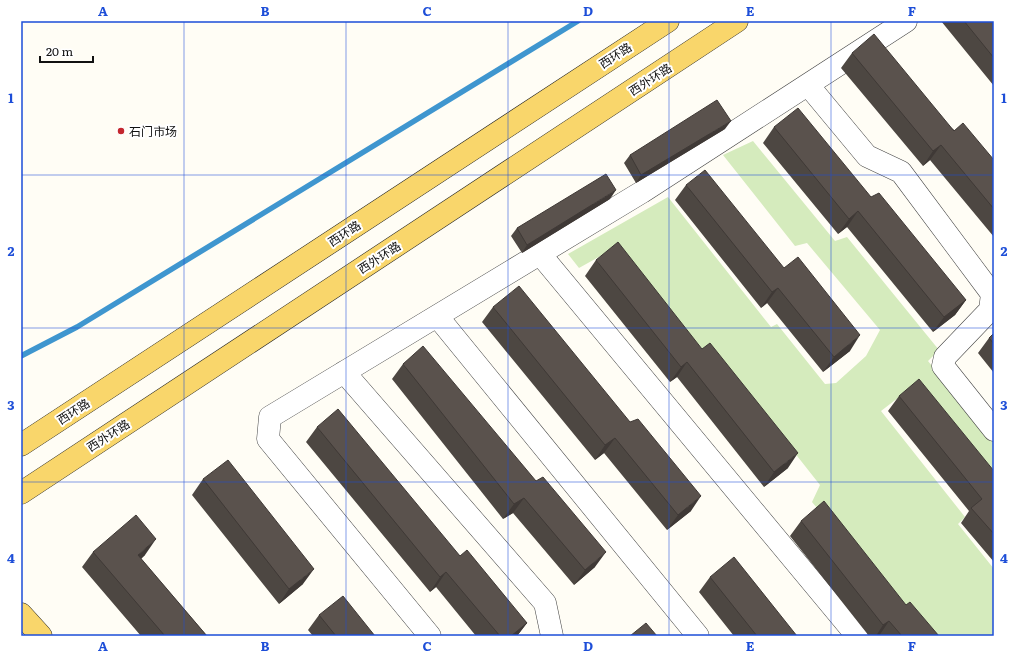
<svg xmlns="http://www.w3.org/2000/svg" width="1015" height="657" viewBox="0 0 1015 657" font-family="Literata,'Noto Sans SC',serif">
	<style>
		.green { fill: #d5ebbd }
		.lines { fill: none; stroke-linecap: round; stroke-linejoin: round }
		.stream { stroke: #3f96cf; stroke-width: 5.5 }
		.minor-casing { stroke: #444; stroke-width: 23 }
		.major-casing { stroke: #222; stroke-width: 23 }
		.minor { stroke: #fff; stroke-width: 22 }
		.major { stroke: #f9d66b; stroke-width: 22 }
		.wall { fill: #4d4742 }
		.shaded-wall { fill: #3f3936 }
		.building { fill: #5a524d; stroke: #3f3936 }
		.grid { fill: none; stroke: #1d4ed8; stroke-width: 1; stroke-opacity: 0.55 }
		.poi-dot { fill: #c4262e; stroke: #fff; stroke-width: 1.5 }
		.labels { text-anchor: middle; dominant-baseline: central; stroke-width: 4; stroke-linejoin: round; paint-order: stroke }
		.street-label { font-size: 12px; fill: #111; stroke: #fff }
		.poi-label { font-size: 12px; fill: #111; stroke: #fff; text-anchor: start }
		.neatline { fill: none; stroke: #1d4ed8; stroke-width: 1.5 }
		.grid-label { font-size: 13px; text-anchor: middle; font-weight: bold; fill: #1d4ed8 }
	</style>
	<rect width="100%" height="100%" fill="#fffdf5"/>
	<path class="green" d="M753 141 835 241 847 237 939 350 928 361 994 443V485L912 387 881 411 965 517 958 524 994 569V636H934L905 615 812 502 820 485 719 357 706 353 613 249 579 268 568 254 668 197 771 327 777 324 825 384 836 383 866 356 880 330 807 243 795 246 723 155Z"/>
	<g class="lines">
		<path class="stream" d="M21 356 77 327 578 21"/>
		<defs>
			<path id="minor" d="M808 85 867 156 901 172 992 294 990 310 945 357 943 366 994 430
				M540 254 857 636
				M437 316 698 636
				M344 372 545 603 552 636
				M430 636 268 439 270 417 642 192 906 21"/>
			<path id="major" d="M21 445 668 21
				M21 493 737 21
				M21 614 41 636"/>
		</defs>
		<use href="#minor" class="minor-casing"/>
		<use href="#major" class="major-casing"/>
		<use href="#minor" class="minor"/>
		<use href="#major" class="major"/>
	</g>
	<path class="wall" d="M941 21H994V86Z
		M852 53 994 160V237L930 160 923 166 841 68Z
		M774 127 871 197 966 300 955 315 933 332 847 227 838 234 763 143Z
		M725 129 636 183 624 163 630 155Z
		M686 185 850 351 823 372 767 303 761 308 675 200Z
		M610 199 522 253 511 236 517 228Z
		M596 260 788 468 764 487 677 377 670 382 585 276Z
		M493 307 691 511 667 530 604 453 595 460 482 322Z
		M994 333V373L978 353 989 338Z
		M403 364 595 567 574 585 513 513 503 519 392 379Z
		M899 396 994 471V562L961 523 969 511 888 411Z
		M317 427 460 556 527 623 517 636H476L436 587 430 592 306 442Z
		M203 479 303 584 279 604 192 495Z
		M801 521 906 605 939 636H869L790 536Z
		M93 552 145 555 141 559 207 636H141L82 567Z
		M710 577 797 636H734L699 592Z
		M319 615 375 636H313L308 630Z"/>
	<path class="shaded-wall" d="M731 121 725 129 636 183 641 175Z
		M941 145 930 160 923 166 933 151Z
		M616 190 610 199 522 253 527 245Z
		M858 211 847 227 838 234 849 219Z
		M778 288 767 303 761 308 772 292Z
		M966 300 955 315 933 332 944 317Z
		M860 335 850 351 823 372 834 357Z
		M687 362 677 377 670 382 681 367Z
		M615 438 604 453 595 460 605 445Z
		M798 453 788 468 764 487 774 472Z
		M701 496 691 511 667 530 678 515Z
		M524 498 513 513 503 519 514 504Z
		M156 539 145 555 127 571 138 555Z
		M606 552 595 567 574 585 585 570Z
		M314 569 303 584 279 604 289 589Z
		M446 572 436 587 430 592 440 577Z
		M889 621 879 636H876L883 625Z
		M527 623 517 636H511Z"/>
	<path class="building" d="M964 21H994V58Z
		M874 34 954 131 963 123 994 160V209L941 145 933 151 852 53Z
		M717 100 731 121 641 175 630 155Z
		M798 108 871 197 879 193 966 300 944 317 858 211 849 219 774 127Z
		M705 170 784 268 798 257 860 335 834 357 778 288 772 292 686 185Z
		M606 174 616 190 527 245 517 228Z
		M618 242 702 349 710 343 798 453 774 472 687 362 681 367 596 260Z
		M519 286 630 422 638 419 701 496 678 515 615 438 605 445 493 307Z
		M994 333V344L989 338Z
		M423 346 536 481 543 477 606 552 585 570 524 498 514 504 403 364Z
		M919 379 994 471V534L971 508 982 499 899 396Z
		M338 409 460 556 467 550 527 623 511 636H500L446 572 440 577 317 427Z
		M228 460 314 569 289 589 203 479Z
		M824 501 906 605 910 602 939 636H902L889 621 883 625 801 521Z
		M136 515 156 539 138 555 207 636H165L93 552Z
		M734 557 797 636H757L710 577Z
		M343 596 375 636H336L319 615Z
		M646 623 657 636H630Z"/>
	<path class="grid" d="M184 21V636M346 21V636M508 21V636M669 21V636M831 21V636M21 175H994M21 328H994M21 482H994"/>
	<circle class="poi-dot" cx="121" cy="131" r="4"/>
	<g class="labels">
		<g class="street-label">
			<text transform="translate(615 55) rotate(-33)">西环路</text>
			<text transform="translate(650 79) rotate(-33)">西外环路</text>
			<text transform="translate(344 233) rotate(-33)">西环路</text>
			<text transform="translate(379 257) rotate(-33)">西外环路</text>
			<text transform="translate(73 411) rotate(-33)">西环路</text>
			<text transform="translate(108 435) rotate(-33)">西外环路</text>
		</g>
		<g class="poi-label">
			<text x="129" y="131">石门市场</text>
		</g>
	</g>
	<rect width="1015" height="657" fill="none" stroke="#ffffff" stroke-width="44"/>
	<path d="M40 56v6h53v-6" fill="none" stroke="#111111" stroke-width="2"/>
	<text x="46" y="56" font-size="12" fill="#111111" stroke="#ffffff" stroke-width="3" paint-order="stroke">20 m</text>
	<rect x="22" y="22" width="971" height="613" class="neatline"/>
	<g class="grid-label">
		<text x="103" y="16">A</text>
		<text x="265" y="16">B</text>
		<text x="427" y="16">C</text>
		<text x="588" y="16">D</text>
		<text x="750" y="16">E</text>
		<text x="912" y="16">F</text>
		<text x="11" y="103">1</text>
		<text x="1004" y="103">1</text>
		<text x="11" y="256">2</text>
		<text x="1004" y="256">2</text>
		<text x="11" y="410">3</text>
		<text x="1004" y="410">3</text>
		<text x="11" y="563">4</text>
		<text x="1004" y="563">4</text>
		<text x="103" y="651">A</text>
		<text x="265" y="651">B</text>
		<text x="427" y="651">C</text>
		<text x="588" y="651">D</text>
		<text x="750" y="651">E</text>
		<text x="912" y="651">F</text>
	</g>
</svg>
